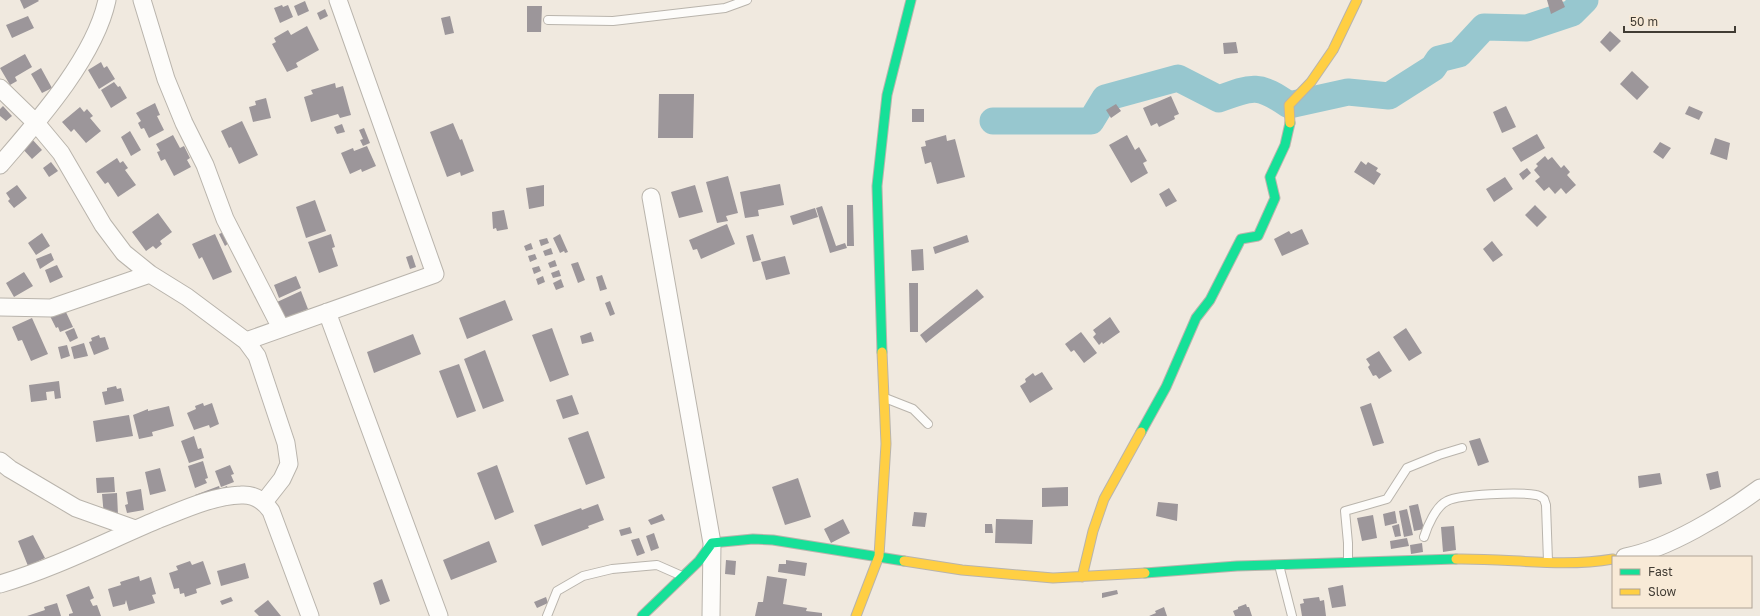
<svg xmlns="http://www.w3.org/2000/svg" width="1760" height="616" viewBox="0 0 1760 616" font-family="'Golos Text',sans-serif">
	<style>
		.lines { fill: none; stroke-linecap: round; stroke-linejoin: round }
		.river { stroke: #97c7cf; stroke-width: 27 }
		.building { fill: #9c969a }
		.lane-casing { stroke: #b9b4ac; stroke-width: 10 }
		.street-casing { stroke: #b9b4ac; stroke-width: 19 }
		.fast-casing { stroke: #b9b4ac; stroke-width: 11 }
		.slow-casing { stroke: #b9b4ac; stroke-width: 11 }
		.lane { stroke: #fdfcfa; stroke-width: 8 }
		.street { stroke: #fdfcfa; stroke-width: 17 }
		.fast { stroke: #16e098; stroke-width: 9 }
		.slow { stroke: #ffcf43; stroke-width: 9 }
	</style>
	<rect width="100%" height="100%" fill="#f0e9df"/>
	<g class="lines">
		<path class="river" d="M993 121H1091L1105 98 1178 78 1219 99C1253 86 1259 84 1289 105L1348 92 1389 96 1433 68 1439 59 1459 54 1484 27 1527 28 1572 13 1585 0"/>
	</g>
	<path class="building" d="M20 0H38L39 1 24 9Z
		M1547 0H1562L1565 7 1551 14Z
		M305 1 309 11 298 16 294 6Z
		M282 5 283 7 288 5 293 17 280 23 274 8Z
		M527 6H542L541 32H527Z
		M325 9 328 16 320 20 317 13Z
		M28 16 34 28 12 38 6 25Z
		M450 16 454 33 445 35 441 18Z
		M307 26 319 50 296 63 298 67 287 72 272 44 276 42 274 38 288 30 291 35Z
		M1610 31 1621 41 1610 52 1600 42Z
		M1236 42 1238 53 1224 54 1223 43Z
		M25 54 32 67 15 77 17 81 10 85 0 68Z
		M101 62 104 68 107 66 115 79 99 89 88 70Z
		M41 68 52 88 42 93 31 74Z
		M1632 71 1649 87 1637 100 1620 84Z
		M114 82 118 87 120 86 127 98 111 108 101 90Z
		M335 83 336 88 343 86 351 115 340 118 338 114 311 122 304 97 313 94 311 90Z
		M659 94H694L693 138H658Z
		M1171 96 1179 114 1174 116 1175 119 1159 127 1157 123 1151 126 1143 108Z
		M266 98 271 118 253 122 249 107 256 105 255 101Z
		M155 103 160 115 157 116 164 130 149 138 144 128 141 129 138 123 141 121 136 113Z
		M1116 104 1121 111 1111 118 1106 110Z
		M3 106 12 116 6 121 0 116V109Z
		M1506 106 1516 127 1502 133 1493 112Z
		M1689 106 1703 112 1699 120 1685 114Z
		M80 107 84 112 87 109 93 116 90 118 101 131 86 143 74 129 71 132 62 122Z
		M912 109H924V122H912Z
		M242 121 258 155 239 164 231 147 229 148 221 131Z
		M453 123 460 140 462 139 474 171 461 176 460 172 447 177 430 132Z
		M342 124 345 132 337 134 334 127Z
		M364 128 370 143 363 146 360 140 363 139 359 130Z
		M130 131 141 150 131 156 121 137Z
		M1537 134 1545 148 1521 162 1512 148Z
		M173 135 180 148 184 146 190 158 187 160 191 167 174 176 165 159 161 161 157 152 160 151 156 144Z
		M946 135 947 141 955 139 965 177 937 184 931 162 925 164 921 147 926 146 925 141Z
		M1127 135 1135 150 1139 147 1147 161 1143 163 1148 173 1131 183 1109 145Z
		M31 138 42 150 32 159 21 147Z
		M1715 138 1730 143 1727 160 1710 154Z
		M1660 142 1671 148 1663 159 1653 152Z
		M367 146 376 166 362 172 361 169 350 174 341 153 353 148 354 151Z
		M1545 156 1548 160 1552 157 1561 168 1564 165 1570 172 1567 175 1576 185 1566 194 1561 188 1555 194 1549 187 1544 191 1535 181 1540 177 1534 170 1538 166 1536 164Z
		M117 158 120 163 123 161 128 168 125 170 136 185 118 197 108 182 105 184 96 172Z
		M1361 161 1366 165 1368 162 1378 168 1376 171 1381 174 1374 185 1354 172Z
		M51 162 58 171 49 177 43 168Z
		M1527 168 1531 173 1523 180 1519 174Z
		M728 176 738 213 726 216 728 221 717 223 706 182Z
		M1505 177 1513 189 1494 202 1486 189Z
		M780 184 784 205 758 210 759 216 745 218 740 192Z
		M17 185 27 198 14 208 8 201 10 199 6 193Z
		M544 185V206L529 209 526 188Z
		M695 185 703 212 679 218 671 192Z
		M1169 188 1177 201 1166 207 1159 194Z
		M315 200 326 231 306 238 296 207Z
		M847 205H853L854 246H847Z
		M1535 205 1547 217 1537 227 1525 215Z
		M822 206 836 246 845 243 847 248 830 253 816 208Z
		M815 208 818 217 793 225 790 216Z
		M504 210 508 229 497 231 496 228 493 229 492 212Z
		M158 213 172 232 160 241 162 244 156 249 153 246 146 251 132 232Z
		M727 224 735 244 701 259 697 249 693 250 689 240Z
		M1302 229 1309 244 1282 256 1274 239 1289 231 1291 234Z
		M224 232 229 243 225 246 219 234Z
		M42 233 50 246 36 255 28 243Z
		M215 234 232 272 213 280 202 257 199 259 192 244Z
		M331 234 335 247 332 248 338 266 319 273 308 242Z
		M560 234 568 252 565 253 564 251 560 253 553 238Z
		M753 234 761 260 753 262 746 236Z
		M967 235 969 242 935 254 933 247Z
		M547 238 549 243 541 246 539 240Z
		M1492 241 1503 255 1493 262 1483 249Z
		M531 243 533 249 526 251 524 246Z
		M551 248 553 254 545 256 543 251Z
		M923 249 924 270 912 271 911 250Z
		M51 253 54 260 40 269 36 259Z
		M535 254 537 259 530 262 528 256Z
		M412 255 416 267 410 269 406 257Z
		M785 256 790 274 766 280 761 262Z
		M555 260 557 266 550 268 548 263Z
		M578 262 585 280 578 283 571 264Z
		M57 265 63 277 50 283 45 270Z
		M539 266 541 271 534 274 532 268Z
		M559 270 561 276 553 278 551 273Z
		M24 272 33 286 14 297 6 283Z
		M602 275 607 289 600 291 596 277Z
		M296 276 301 288 279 298 274 285Z
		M543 276 545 282 538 285 536 279Z
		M561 279 564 287 556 290 553 283Z
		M909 283H918V332H910Z
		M977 289 984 297 926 343 920 335Z
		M301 291 308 309 284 319 277 302Z
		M505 300 513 320 467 339 459 318Z
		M610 301 615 314 610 316 605 303Z
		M65 310 73 327 60 332 58 327 56 328 50 316Z
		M1110 317 1120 332 1103 344 1102 342 1099 345 1093 337 1096 334 1093 330Z
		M32 318 48 354 31 361 22 340 18 341 12 327Z
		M74 328 78 338 70 342 65 332Z
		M552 328 569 375 550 382 532 335Z
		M1406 328 1422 353 1409 361 1393 337Z
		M591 332 594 341 582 344 580 336Z
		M1081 332 1097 353 1084 363 1074 350 1071 352 1065 344Z
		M413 334 421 354 374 373 367 352Z
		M99 335 100 338 105 337 109 349 94 355 89 342 92 341 91 338Z
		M84 343 88 356 74 359 71 347Z
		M67 345 70 356 61 359 58 347Z
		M485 350 504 401 483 409 464 359Z
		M1379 351 1392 371 1379 379 1376 375 1373 376 1368 367 1370 365 1366 359Z
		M459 364 476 411 457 418 439 371Z
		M1042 372 1053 389 1030 403 1020 386 1026 382 1025 379 1033 373 1035 376Z
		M59 381 61 398 55 399 54 391 46 392 47 400 31 402 29 385Z
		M116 386 117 389 121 388 124 401 105 405 102 392 107 391V388Z
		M572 395 579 414 563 419 556 400Z
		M203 403 204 406 212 403 219 424 210 428 209 425 194 430 187 413 196 409 195 406Z
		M1371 403 1384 443 1373 446 1360 407Z
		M169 406 174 426 152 432 153 436 139 439 133 415 148 409V411Z
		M129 415 133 436 96 442 93 421Z
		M588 431 605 478 586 485 568 438Z
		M194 436 198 449 201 448 204 458 189 463 181 441Z
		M1480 438 1489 462 1478 466 1469 441Z
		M203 461 208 478 205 479 207 483 195 488 188 466Z
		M230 465 234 474 231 475 234 482 221 487 215 471Z
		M497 465 514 512 495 520 477 473Z
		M160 468 166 491 150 495 145 472Z
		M1718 471 1721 487 1710 490 1706 474Z
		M1660 473 1662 484 1639 488 1638 476Z
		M114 477 115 492 97 493 96 478Z
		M798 478 811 517 785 525 772 487Z
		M219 486 220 489 227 486 229 492 197 500 195 495Z
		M1068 487V506L1042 507V488Z
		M141 489 144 510 127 513 125 505 128 504 126 492Z
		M117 493 118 515 104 516 102 494Z
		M1158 502 1178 504 1177 521 1156 516Z
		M598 504 604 520 588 526 589 528 542 546 534 525 581 508 582 510Z
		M1418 504 1424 529 1414 531 1409 506Z
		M1407 509 1413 535 1404 537 1399 511Z
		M1395 511 1397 523 1385 526 1383 514Z
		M914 512 927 513 925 527 912 526Z
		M662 514 665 520 651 525 648 520Z
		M1373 515 1377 538 1362 541 1357 518Z
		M843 519 850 533 831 543 824 529Z
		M996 519 1033 520 1032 544 995 543Z
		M985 524H992L993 533H985Z
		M1399 524 1401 536 1395 537 1392 526Z
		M1454 526 1456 550 1443 552 1441 527Z
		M630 527 632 533 621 536 619 530Z
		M654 533 659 548 651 551 646 536Z
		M33 535 45 558 28 566 18 541Z
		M639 538 645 553 637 556 631 540Z
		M1407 538 1409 546 1391 549 1390 541Z
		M489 541 497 562 451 580 443 560Z
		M1422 543 1423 552 1411 554 1410 545Z
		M726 560 736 561 735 575 725 574Z
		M786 560 807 563 805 576 778 572 779 564H786Z
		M190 561 192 565 203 561 211 584 196 589 197 593 185 597 184 593 180 594 179 588 174 589 169 573 178 570 176 566Z
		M245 563 249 578 221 586 217 571Z
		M139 576 140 581 151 577 156 594 152 595 155 603 129 611 126 600 125 604 113 607 108 589 121 585 120 582Z
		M767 576 787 579 783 604 807 608 806 611 822 613V616H755L758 602H763Z
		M382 579 390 601 380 605 373 583Z
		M1343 585 1346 606 1332 608 1328 588Z
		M89 586 94 598 90 600 93 606 97 605 101 616H69V614L73 613 66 595Z
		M1117 590 1118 594 1102 598V593Z
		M231 597 233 601 222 605 220 601Z
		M546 597 548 603 537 608 534 602Z
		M1319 597 1320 601 1324 600 1326 616H1302L1300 604 1304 603 1303 599Z
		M268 600 281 616H259L254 611Z
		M57 603 61 616H27L45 610 44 607Z
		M1246 604 1247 607H1249L1252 616H1235L1233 611 1238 609V607Z
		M1164 607 1167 616H1149L1156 613 1155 611Z"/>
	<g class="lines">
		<defs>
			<path id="lane" d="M548 20 613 21 725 8 747 0
				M885 398 913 409 928 424
				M1424 537C1427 527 1436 506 1447 501 1460 494 1520 492 1536 495 1539 495 1541 497 1544 499L1546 505 1548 561
				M1348 562V543L1345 511 1387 499 1407 468 1439 455 1462 448
				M1279 565 1292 616
				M547 616 557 591 583 576 612 569 657 565 682 576"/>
			<path id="street" d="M142 0 166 79 184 123 205 165 225 219 281 328
				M0 88 36 123 61 153 103 225 124 253 150 274 187 297 246 341 257 356 286 443 289 464 282 479 264 502
				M0 165C38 121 95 57 107 0
				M651 197 712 543 711 616
				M0 307 51 308 150 274
				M327 312 439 616
				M246 341 435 274 338 0
				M0 461 10 469 76 508 135 529
				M1625 557C1668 549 1725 514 1760 488
				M0 584C55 568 105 542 157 520 183 510 212 496 241 495 255 494 264 501 271 511L310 616"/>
			<path id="fast" d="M882 352 877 186 887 95 911 0
				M1141 432 1166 387 1196 318 1210 300 1241 239 1258 236 1275 198 1270 177 1285 145 1290 123
				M1145 573 1237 566 1456 559
				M642 616 699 561 712 543 753 539 773 540 904 561"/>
			<path id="slow" d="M1290 123 1289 105 1311 82 1333 50 1357 0
				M1456 559C1508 558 1561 568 1613 559
				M904 561 962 570 1053 578 1145 573
				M1082 577 1093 531 1104 499 1141 432
				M856 616 879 556 886 444 882 352"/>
		</defs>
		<use href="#lane" class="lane-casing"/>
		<use href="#street" class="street-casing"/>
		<use href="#fast" class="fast-casing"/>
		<use href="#slow" class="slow-casing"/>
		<use href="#lane" class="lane"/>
		<use href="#street" class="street"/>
		<use href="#fast" class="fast"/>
		<use href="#slow" class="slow"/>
	</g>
	<rect x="1612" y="556" width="140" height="52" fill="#f8ead7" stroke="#afa496"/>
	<rect x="1620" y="569" width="20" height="6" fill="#16e098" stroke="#afa496"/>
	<text x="1648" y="576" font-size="12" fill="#413c34">Fast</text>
	<rect x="1620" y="589" width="20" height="6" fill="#ffcf43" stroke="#afa496"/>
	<text x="1648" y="596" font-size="12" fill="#413c34">Slow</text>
	<path d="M1624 26v6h111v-6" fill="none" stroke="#413c34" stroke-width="2"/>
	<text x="1630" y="26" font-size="12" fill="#413c34" stroke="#f8ead7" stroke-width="3" paint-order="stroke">50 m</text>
</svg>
